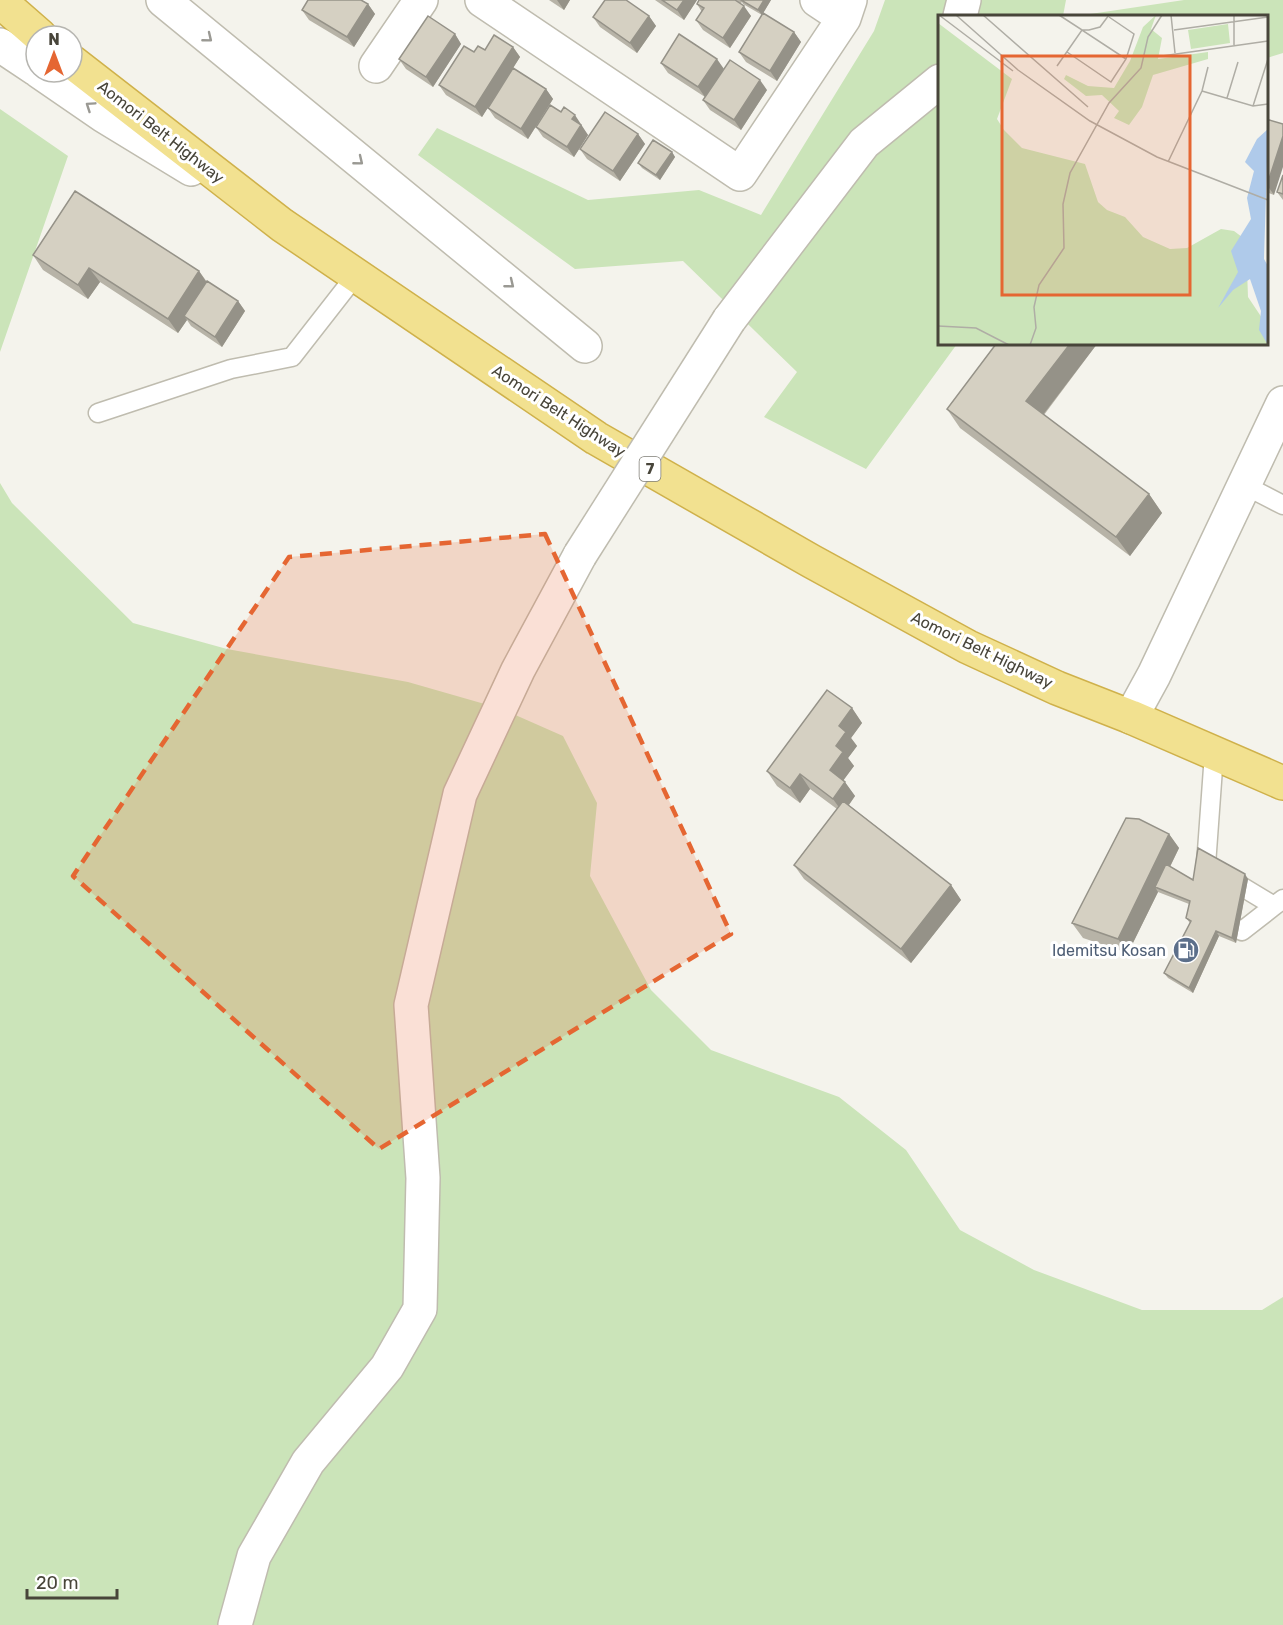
<svg xmlns="http://www.w3.org/2000/svg" width="1283" height="1625" viewBox="0 0 1283 1625" font-family="Rubik,sans-serif">
	<style>
		.green { fill: #cbe4b9 }
		.lines { fill: none; stroke-linecap: round; stroke-linejoin: round }
		.service-casing { stroke: #bfbcaf; stroke-width: 21 }
		.minor-casing { stroke: #bfbcaf; stroke-width: 36 }
		.trunk-casing { stroke: #cfb14b; stroke-width: 36 }
		.service { stroke: #fff; stroke-width: 18 }
		.minor { stroke: #fff; stroke-width: 33 }
		.trunk { stroke: #f2e190; stroke-width: 33 }
		.minor-bridge-casing { stroke: #bfbcaf; stroke-width: 36; stroke-linecap: butt }
		.minor-bridge { stroke: #fff; stroke-width: 33 }
		.wall { fill: #b7b3a7 }
		.shaded-wall { fill: #959288 }
		.building { fill: #d5d0c2; stroke: #959288; stroke-width: 1.5 }
		.oneway { stroke: #9a9993 }
		.marked { fill: #e56632; fill-opacity: 0.2; stroke: #e56632; stroke-width: 4.5; stroke-dasharray: 12 8; stroke-linejoin: round }
		.labels { text-anchor: middle; dominant-baseline: central; stroke-width: 6; stroke-linejoin: round; paint-order: stroke }
		.shield { fill: #fff; stroke: #7f7d75; stroke-width: 1.5 }
		.shield-label { font-size: 15px; font-weight: bold; fill: #48453a }
		.street-label { font-size: 16px; fill: #48453a; stroke: #fff }
		.service-label { font-size: 16px; fill: #4e5e75; stroke: #fff; text-anchor: end }
		.inset-road { fill: none; stroke: #afada5; stroke-width: 1.5 }
		.view { fill: #e56632; fill-opacity: 0.15; stroke: #e56632; stroke-width: 3 }
		.inset-edge { fill: none; stroke: #48453a; stroke-width: 3 }
	</style>
	<rect width="100%" height="100%" fill="#f4f3ec"/>
	<path class="green" d="M885 0H1066L1063 16H940V344H957L866 469 764 417 797 372 683 261 575 269 418 155 437 128 588 200 699 190 761 215 874 31Z
		M1184 0H1283V53L1267 58 1266 16H1077Z
		M0 109 68 156 0 352Z
		M0 483 12 503 133 623 227 649 408 682 502 709 563 736 597 803 590 876 651 990 711 1050 839 1097 906 1150 960 1230 1034 1270 1142 1310H1262L1283 1297V1625H0Z"/>
	<g class="lines">
		<defs>
			<path id="service" d="M98 413 231 369 292 357 356 275
				M1244 485 1283 505
				M1214 754 1206 865 1274 906 1283 899
				M1218 919 1242 931 1274 906"/>
			<path id="minor" d="M163 0 585 346
				M482 0 740 174 844 18 850 0
				M817 0 844 18
				M960 16 964 0
				M0 45 36 69
				M376 66 421 0
				M40 72 104 116 191 169
				M729 320 864 143 940 81
				M1131 717 1154 675 1283 403
				M235 1625 254 1556 308 1462 387 1367 420 1309 423 1178 411 1005 460 794 518 670 580 555"/>
			<path id="trunk" d="M0 1 40 36
				M72 62 282 225 596 438 811 561 968 647 1057 688 1131 717 1283 783"/>
		</defs>
		<use href="#service" class="service-casing"/>
		<use href="#minor" class="minor-casing"/>
		<use href="#trunk" class="trunk-casing"/>
		<use href="#service" class="service"/>
		<use href="#minor" class="minor"/>
		<use href="#trunk" class="trunk"/>
		<defs>
			<path id="minor-bridge" d="M580 555 729 320"/>
		</defs>
		<use href="#minor-bridge" class="minor-bridge-casing"/>
		<use href="#minor-bridge" class="minor-bridge"/>
	</g>
	<path class="wall" d="M549 0H570L564 10Z
		M655 0H697L684 20Z
		M699 0H771L762 15 743 4 742 2 740 4 751 16 730 48 703 30 696 20 702 12 697 4Z
		M368 4 375 14 354 47 309 20 302 10Z
		M649 16 656 26 637 53 600 27 593 17Z
		M794 32 801 42 777 81 746 62 739 52Z
		M455 34 461 44 433 87 406 69 399 59Z
		M513 47 520 57 482 117 446 95 439 85 474 52Z
		M661 63 724 69 705 97 668 73Z
		M546 89 553 99 528 139 495 118 488 108Z
		M767 90 741 130 710 110 703 100Z
		M1266 119 1274 195 1266 192Z
		M582 125 581 126 588 135 574 157 543 137 536 127Z
		M638 134 645 144 620 181 587 159 580 149Z
		M672 152 675 157 660 180 642 168 638 163Z
		M1283 175V200L1277 192Z
		M33 255 199 271 207 282 238 301 245 311 222 347 191 326 187 320 178 333 100 282 88 299 43 270Z
		M996 344H1097L1044 415 1149 494 1162 513 1130 556 960 428 947 409Z
		M852 708 862 723 851 738 857 746 848 758 854 766 843 780 855 796 849 805 951 885 961 900 911 963 804 879 794 865 837 809 810 789 800 803 777 786 767 771Z
		M1169 834 1179 848 1170 867 1193 880 1248 879 1236 943 1219 936 1193 993 1168 978 1164 973 1190 923 1186 918 1189 904 1158 892 1128 953 1083 938 1072 923Z"/>
	<path class="shaded-wall" d="M557 0H570L564 10Z
		M684 0H697L684 20 677 10Z
		M764 0H771L762 15 758 10Z
		M368 4 375 14 354 47 347 37Z
		M744 6 751 16 730 48 723 38Z
		M649 16 656 26 637 53 630 43Z
		M794 32 801 42 777 81 770 71Z
		M455 34 461 44 433 87 426 77Z
		M513 47 520 57 482 117 475 107Z
		M717 59 724 69 705 97 698 87Z
		M760 80 767 90 741 130 734 120Z
		M546 89 553 99 528 139 521 129Z
		M575 115 588 135 574 157 567 147 572 119Z
		M638 134 645 144 620 181 613 171Z
		M1283 136V167L1274 195 1267 185Z
		M672 152 675 157 660 180 656 175Z
		M89 268 100 282 88 299 78 285Z
		M199 271 209 286 184 316 187 320 178 333 168 319Z
		M238 301 245 311 222 347 215 337Z
		M1070 344H1097L1039 420 1026 401Z
		M1149 494 1162 513 1130 556 1116 537Z
		M852 708 862 723 851 738 857 746 848 758 854 766 840 785 830 770 836 746 839 726Z
		M800 774 810 789 800 803 790 788Z
		M845 782 855 796 843 813 833 799Z
		M1169 834 1179 848 1159 889 1155 887 1158 892 1128 953 1118 939Z
		M1245 874 1248 879 1236 943 1232 938Z
		M951 885 961 900 911 963 901 949Z
		M1216 931 1219 936 1193 993 1189 988Z"/>
	<path class="building" d="M308 0H361L368 4 347 37 302 10Z
		M605 0H626L649 16 630 43 593 17Z
		M662 0H684L677 10Z
		M699 0H735L744 6 723 38 696 20 704 8 697 4Z
		M741 0H764L758 10Z
		M763 13 794 32 770 71 739 52Z
		M428 16 455 34 426 77 399 59Z
		M679 34 717 59 698 87 661 63Z
		M494 35 513 47 475 107 439 85 464 46 474 52 478 46 485 50Z
		M730 60 760 80 734 120 703 100Z
		M513 68 546 89 521 129 488 108Z
		M550 105 561 112 564 107 575 115 572 119 581 125 567 147 536 127Z
		M605 112 638 134 613 171 580 149Z
		M1266 119 1283 124V136L1267 185Z
		M653 140 672 152 656 175 638 163Z
		M1283 175V194L1277 192Z
		M75 191 199 271 168 319 89 268 78 285 33 255Z
		M207 281 238 301 215 337 184 316Z
		M996 344H1070L1026 401 1149 494 1116 537 947 409Z
		M827 690 852 708 839 726 846 732 836 746 843 752 830 770 845 782 833 799 800 774 790 788 767 771Z
		M843 801 951 885 901 949 794 865Z
		M1126 818 1139 819 1169 834 1118 939 1072 923Z
		M1198 848 1245 874 1232 938 1216 931 1189 988 1164 973 1191 921 1186 918 1190 901 1155 887 1166 864 1193 880Z"/>
	<defs><path id="oneway-chevron" d="M-2-3.5L2.5 0L-2 3.5" fill="none" stroke-width="1.6" stroke-linecap="round" stroke-linejoin="round" transform="scale(1.5)"/></defs>
	<g class="oneway">
		<use href="#oneway-chevron" transform="translate(208 38) rotate(39)"/>
		<use href="#oneway-chevron" transform="translate(90 106) rotate(-146)"/>
		<use href="#oneway-chevron" transform="translate(359 161) rotate(39)"/>
		<use href="#oneway-chevron" transform="translate(510 284) rotate(39)"/>
	</g>
	<path class="marked" d="M545 534 731 934 379 1149 73 876 289 557Z"/>
	<defs>
		<symbol id="fuel-disc" viewBox="-11 -11 22 22"><circle r="9.5" fill="#5c6f8a" stroke="#fff"/><path d="M-5.5-6h7V0h2V4h1.3V-2.5L3-4.5l.8-.8L6-3V5H2.5V1h-1V6h-7ZM-4.2-4.7v3.2H.2V-4.7Z" fill="#fff"/></symbol>
	</defs>
	<g fill-rule="evenodd">
		<use href="#fuel-disc" x="1171" y="935" width="30" height="30"/>
	</g>
	<g class="labels">
		<rect class="shield" x="639.5" y="457" width="21" height="24" rx="4.5"/>
		<g class="shield-label">
			<text x="650" y="469">7</text>
		</g>
		<g class="street-label">
			<text transform="translate(161 132) rotate(38)">Aomori Belt Highway</text>
			<text transform="translate(559 411) rotate(33)">Aomori Belt Highway</text>
			<text transform="translate(982 650) rotate(26)">Aomori Belt Highway</text>
		</g>
		<g class="service-label">
			<text x="1166" y="950">Idemitsu Kosan</text>
		</g>
	</g>
	<g transform="translate(938 15)">
		<rect width="330" height="330" fill="#f4f3ec"/>
		<path d="M218 0 213 14 224 23 220 44 270 37V44L215 60 204 92 191 110 176 103 181 96 164 80 148 81 126 64 128 60 150 71 176 73 192 46 205 12ZM0 8 74 64 59 104 66 115 84 133 147 149 160 187 169 195 187 202 205 222 232 234 249 233 283 214 296 216 308 225 310 282 330 312V330H0ZM290 9 292 28 253 34 250 15Z" fill="#cbe4b9"/>
		<path d="M330 114 326 244 330 251V330L321 315 323 296 312 264 295 275 280 293 300 257 293 236 313 204 309 183 316 156 307 147 319 124Z" fill="#afcaea"/>
		<path class="inset-road" d="M1 0 75 56M18 0 80 55 152 106 219 142 330 185M45 0 150 92M121 0 144 15H151L162 12 171 0M233 0 237 38M236 15 330 2M296 30V0M129 37 173 67 188 44 196 19 171 2M224 41 330 26M119 51 144 15 188 44M264 76 315 91 330 89M289 83 300 47M315 91 330 44M230 147 264 76 270 52M0 311 38 313 71 330M92 330 98 313 96 292 101 270 126 233 125 189 132 158 171 88 203 53 210 22 224 0"/>
		<path class="view" d="M64 41H252V280H64Z"/>
		<rect width="330" height="330" class="inset-edge"/>
	</g>
	<g transform="translate(54 54)"><circle r="28" fill="#ffffff" stroke="#b6b5b0" stroke-width="1.5"/>
	<path d="M0-4.5L10 22L0 15L-10 22Z" fill="#e56632"/>
	<text y="-9" font-size="16" font-weight="bold" text-anchor="middle" fill="#48453a">N</text>
	</g>
	<path d="M27 1589v9h90v-9" fill="none" stroke="#48453a" stroke-width="3"/>
	<text x="36" y="1589" font-size="18" fill="#48453a" stroke="#ffffff" stroke-width="4.5" paint-order="stroke">20 m</text>
</svg>
